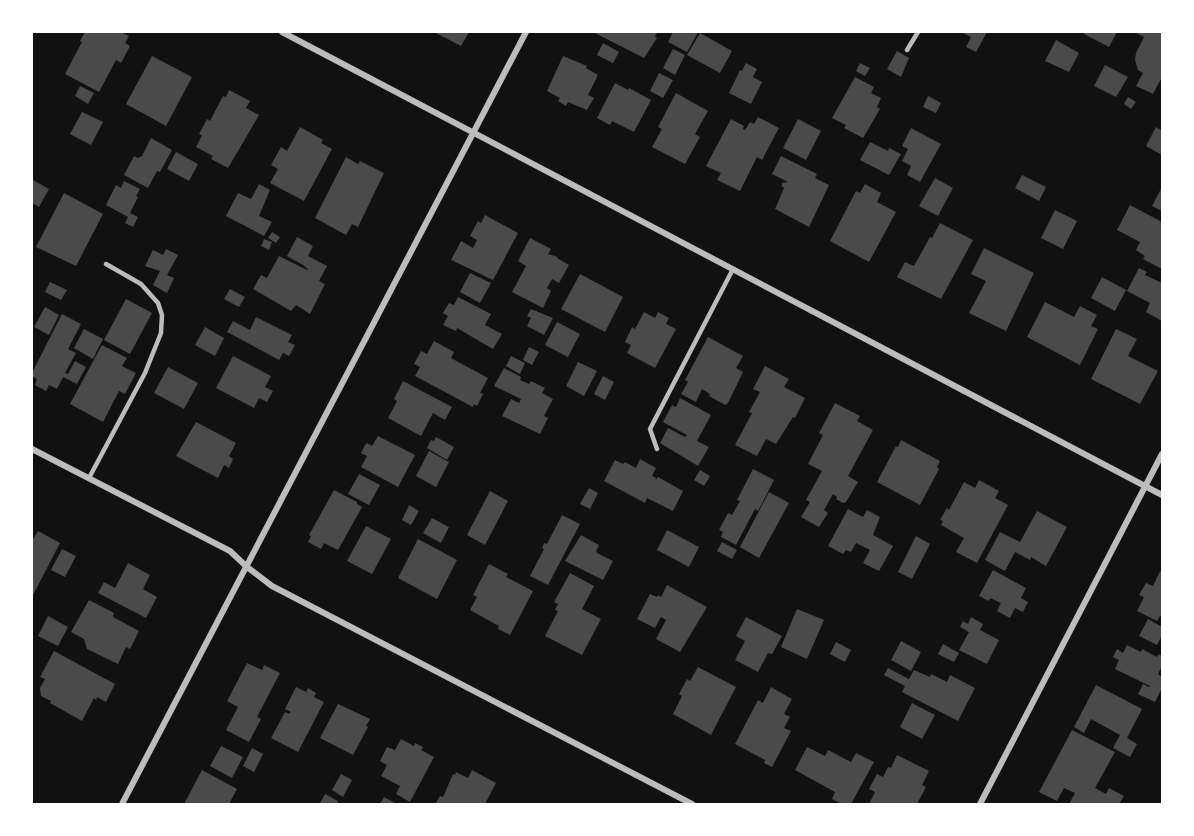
<svg xmlns="http://www.w3.org/2000/svg" width="1194" height="836" viewBox="0 0 1194 836" font-family="'Times New Roman',serif">
	<style>
		.building { fill: #4a4a4a }
		.lines { fill: none; stroke-linecap: round; stroke-linejoin: round }
		.service { stroke: #bcbcbc; stroke-width: 4.5 }
		.minor { stroke: #bcbcbc; stroke-width: 6 }
	</style>
	<rect width="100%" height="100%" fill="#111"/>
	<path class="building" d="M85 32H120L129 36 125 43 130 46 121 63 116 60 99 92 65 74 82 42 80 41Z
		M434 32H469L461 46Z
		M593 32H657L655 37 657 38 644 58Z
		M673 32H698L687 52 668 42Z
		M961 32H987L976 52 966 47 971 37Z
		M1085 32H1117L1109 47 1084 34Z
		M1134 32H1162V77L1153 94 1136 86 1143 73 1138 70 1135 60 1136 53 1144 37Z
		M700 33 732 51 720 73 687 55Z
		M1056 40 1079 53 1069 72 1045 61Z
		M603 43 619 52 613 63 597 55Z
		M673 49 685 55 675 75 663 68Z
		M897 51 909 58 901 77 887 69Z
		M152 56 192 77 166 126 126 104Z
		M563 56 587 66 586 68 598 75 588 95 594 98 587 110 568 102 566 106 558 101 560 98 547 91Z
		M746 63 757 69 753 77 762 82 751 104 729 93 740 70 742 71Z
		M860 63 870 68 865 76 856 71Z
		M1105 65 1128 77 1116 97 1094 86Z
		M659 73 673 80 663 98 650 91Z
		M855 77 874 87 871 93 881 98 877 107 880 109 863 138 844 128 846 125 832 118Z
		M615 83 628 90 629 88 651 100 634 132 612 121 610 125 597 118Z
		M80 86 94 93 88 104 75 96Z
		M229 90 250 101 246 108 259 115 228 168 211 159 213 156 196 147 202 135 199 134 207 119 210 121 223 96 226 97Z
		M676 93 708 111 695 134 700 137 685 164 652 147 662 129 658 127Z
		M928 96 941 103 936 113 923 107Z
		M1128 97 1136 102 1131 109 1124 104Z
		M82 112 103 122 91 145 70 134Z
		M758 117 779 128 762 160 757 157 740 191 717 180 721 173 706 166 731 119 744 126 743 129 745 130 750 122 754 124Z
		M798 119 821 131 806 160 783 148Z
		M300 127 323 140 321 143 332 149 304 201 270 183 278 169 271 165 281 147 287 151Z
		M1156 127 1162 131V155L1146 146Z
		M911 128 941 144 920 182 907 175 911 166 902 161 908 149 902 146Z
		M151 138 172 150 160 172 157 171 148 188 124 175 134 156 138 158 142 156Z
		M870 142 888 151 889 148 901 154 889 175 860 160Z
		M176 152 198 164 189 181 167 169Z
		M781 156 817 174 815 178 829 185 809 227 775 209 784 188 782 186V183L788 182 772 174Z
		M346 157 358 164 360 161 384 173 358 227 352 224 346 235 315 218Z
		M1022 175 1046 187 1039 201 1015 188Z
		M935 178 953 188 938 216 919 206Z
		M33 180 49 189 39 207 32 203V181Z
		M124 181 140 189 136 196 138 197 130 213 138 217 133 227 125 223 128 217 106 205 116 185 121 188Z
		M259 184 270 190 259 216 272 222 264 236 226 216 238 193 251 199Z
		M865 184 881 193 877 202 896 212 869 262 830 241 856 191 860 193Z
		M1162 187V211L1152 206Z
		M64 193 103 214 76 266 36 247Z
		M1130 205 1162 222V269L1143 259 1145 256 1136 250 1140 242 1117 230Z
		M1055 210 1077 221 1063 249 1041 238Z
		M485 215 518 233 493 280 451 260 461 241 473 248 477 240 470 236 478 221 481 223Z
		M940 223 973 240 941 299 897 277 905 262 914 266 930 237 932 238Z
		M272 232 280 237 276 243 268 238Z
		M297 237 313 246 308 256 327 266 319 281 325 284 310 314 296 305 291 311 253 289 261 275 267 278 279 256 307 270 308 269 303 265 287 256Z
		M530 238 551 249 548 254 558 257 557 258 569 265 559 283 552 279 547 288 551 291 543 308 512 292 526 266 518 261Z
		M264 239 272 242 269 250 261 246Z
		M984 248 1034 273 1006 331 969 313 986 281 971 274Z
		M166 249 178 255 167 275 174 278 167 293 153 285 160 271 145 266 153 250 163 255Z
		M1139 268 1147 272 1145 275 1162 283V321L1146 312 1150 303 1127 291Z
		M470 273 491 283 480 303 460 292Z
		M580 274 623 297 605 332 561 309Z
		M1102 277 1126 290 1115 311 1091 298Z
		M50 282 67 290 61 300 45 292Z
		M230 289 245 297 239 307 224 299Z
		M458 297 491 314 485 325 502 334 493 349 457 328 456 331 443 325 448 316 443 313 449 303 454 305Z
		M126 299 152 313 130 354 104 340Z
		M1045 302 1074 317 1080 306 1097 315 1091 326 1098 329 1080 365 1027 337Z
		M45 307 59 315 49 335 34 327Z
		M531 309 553 318 544 335 527 326 531 318 527 316Z
		M644 312 655 318 658 312 669 318 666 324 676 329 655 368 627 353 631 345 625 342 632 327 635 329Z
		M62 314 81 324 68 349 76 353 65 373 68 374 75 361 86 367 77 384 63 377 57 389 49 385 46 391 35 385 37 379 32 376V373Z
		M256 317 292 335 288 342 295 345 289 356 283 353 279 360 227 332 233 321 250 330Z
		M557 322 580 334 568 357 545 345Z
		M205 327 224 338 215 356 195 345Z
		M84 329 103 339 93 359 74 348Z
		M1116 329 1137 339 1128 356 1158 371 1140 404 1091 379Z
		M708 337 743 356 736 368 743 372 728 403 725 405 709 396 710 394 702 389 696 402 681 394 688 382 685 380Z
		M434 341 454 352 451 358 488 378 480 393 483 394 477 406 474 404 473 407 415 376 420 367 414 364 421 351 427 354Z
		M102 345 127 358 122 366 136 373 125 394 119 391 103 422 70 404Z
		M529 347 539 352 532 365 523 360Z
		M233 356 271 376 265 387 273 391 267 402 259 398 254 408 216 388Z
		M511 356 525 363 520 374 506 366Z
		M578 362 597 371 584 396 566 386Z
		M765 366 789 379 784 387 805 398 795 418 793 417 776 444 766 439 757 456 735 445 752 413 749 412 760 392 753 389Z
		M168 367 198 383 184 409 154 393Z
		M504 368 521 377 520 380 529 384 531 381 545 388 542 393 553 399 544 416 548 418 540 434 502 416 511 399 519 403 521 399 494 386Z
		M603 376 614 382 605 400 594 394Z
		M403 381 452 407 445 420 433 413 421 436 388 418 397 401 394 399Z
		M680 398 711 415 697 441 709 447 698 466 660 443 668 428 685 437 687 435 663 422 672 405 676 407Z
		M835 403 860 416 857 421 873 430 848 476 858 482 846 502 843 503 836 499 837 497 833 494 824 510 828 513 819 527 801 517 810 502 806 500 822 471 808 464 823 435 819 433Z
		M196 422 236 443 229 456 233 459 229 468 224 465 218 478 176 456Z
		M378 436 415 455 398 487 361 467 367 456 361 453 365 445 367 443 372 446Z
		M436 437 454 447 447 460 427 448 431 440 434 441Z
		M901 440 940 461 937 467 939 469 920 505 877 482 896 446 898 447Z
		M429 451 449 462 436 487 416 476Z
		M640 459 656 468 652 476 656 478 655 480 658 477 683 491 673 511 647 498 645 503 604 481 615 460 623 464 625 462 636 468Z
		M753 469 774 480 758 511 755 509 736 545 721 537 723 532 719 530 728 513 732 515 740 501 737 500Z
		M700 470 710 476 704 486 694 480Z
		M359 474 380 485 369 505 348 494Z
		M979 480 999 491 995 498 1008 505 977 563 956 552 964 538 941 525 943 521 940 520 947 508 949 510 964 482 975 488Z
		M589 488 598 493 590 509 580 504Z
		M334 490 357 502V504L362 507 338 550 324 543 321 549 308 542 311 536 309 535Z
		M490 491 508 501 485 545 467 535Z
		M769 492 789 503 759 558 740 547Z
		M409 505 419 511 411 525 402 520Z
		M848 509 863 517 867 510 880 517 873 535 893 546 879 571 863 563 870 550 856 543 851 552 846 550 843 554 828 546Z
		M1037 511 1067 527 1046 566 1031 557 1030 560 1015 552 1005 571 985 560 1000 532 1020 542Z
		M562 515 580 524 548 585 530 576 544 549 542 548 544 543 547 544Z
		M432 518 449 527 441 543 423 533Z
		M366 526 391 539 372 574 347 561Z
		M667 530 699 547 689 567 657 550Z
		M38 531 60 543 32 597V541Z
		M581 535 599 545 596 551 597 553 613 561 603 580 565 561Z
		M916 536 930 544 912 579 898 572Z
		M418 539 457 560 437 599 398 578Z
		M722 542 737 550 732 559 717 551Z
		M62 549 76 556 65 577 51 570Z
		M128 563 150 575 143 589 157 597 146 618 98 593 104 582 115 588Z
		M489 564 508 574 506 577 533 591 510 635 498 629 499 626 470 610 477 597 473 595Z
		M993 570 1026 588 1021 598 1028 602 1023 612 1015 608 1010 618 997 611 1001 603 990 598 989 601 979 596Z
		M1160 571 1162 573V617L1160 616 1157 621 1137 611 1144 597 1139 595 1146 583 1153 586Z
		M570 573 594 586 582 609 601 619 582 655 545 636 558 611 555 610 558 604 554 602Z
		M667 585 707 607 680 652 656 639 666 620 661 617 655 628 637 619 650 594 657 597 658 595 661 597Z
		M89 600 114 613 113 617 139 631 130 649 126 647 118 664 87 649 84 639 71 632Z
		M797 609 824 620 807 659 781 647Z
		M48 616 68 627 58 646 38 636Z
		M746 617 782 636 772 654 768 653 758 672 735 660 745 641 736 636Z
		M971 617 983 624 980 630 999 640 987 664 959 650 969 632 960 627 963 621 968 624Z
		M1148 619 1162 627V635L1157 645 1139 636Z
		M901 641 921 652 911 671 891 660Z
		M836 642 851 650 845 662 830 654Z
		M943 644 959 653 954 662 938 654Z
		M1127 645 1141 652 1142 649 1157 657 1159 654 1162 656V666L1158 674 1162 677V688L1155 702 1138 694 1143 684 1149 687 1150 686 1115 669 1119 660 1113 657 1117 649 1123 653Z
		M54 651 115 684 106 702 97 697 96 700 94 698 82 721 50 703 51 701 41 696 40 688 45 679 40 677Z
		M247 663 262 670 264 665 280 673 257 717 261 719 249 742 226 730 238 707 227 701Z
		M698 667 736 687 711 735 673 714 682 696 679 694 687 679 690 681Z
		M888 668 909 679 914 670 930 677 931 674 947 682 950 675 975 688 958 721 902 692 905 686 884 675Z
		M1096 685 1142 709 1127 738 1137 744 1130 757 1113 748 1120 735 1091 719 1084 733 1074 727Z
		M296 687 306 692 308 688 316 693 314 697 324 702 298 752 271 738 285 712 289 714 291 712 285 709Z
		M771 687 792 699 784 714 790 717 784 728 791 731 772 767 764 763 765 760 735 744 758 700 763 703Z
		M912 703 935 715 922 739 900 727Z
		M338 704 370 719 366 726 368 727 353 755 320 738Z
		M1072 730 1115 752 1095 788 1106 794 1109 788 1124 796 1119 804H1069L1075 793 1064 788 1057 801 1039 792Z
		M401 739 414 746 415 743 423 747 421 750 434 757 410 802 396 794 400 786 381 776 387 765 380 761 387 747 395 750Z
		M221 746 243 757 232 778 210 766Z
		M807 747 825 756 828 750 851 762 856 753 874 762 851 804H842L832 799 835 792 795 770Z
		M252 748 263 754 254 772 243 766Z
		M897 755 929 771 922 785 926 787 917 804H869L875 792 869 789 877 774 883 777 888 767 891 768Z
		M202 770 237 789 229 804H184Z
		M472 770 496 783 485 804H435L440 796 443 797 453 774 455 775 456 772 468 778Z
		M341 774 352 780 343 797 332 790Z
		M325 794 338 801 337 804 320 803Z
		M384 797 397 804H380Z"/>
	<g class="lines">
		<path class="service" d="M907 50 918 32
			M657 449 650 429 733 269
			M89 478 145 373 161 333 162 315 158 303 141 284 106 264"/>
		<path class="minor" d="M282 32 1162 495
			M32 449 230 551 247 567 272 586 692 804
			M122 804 526 32
			M980 804 1162 454"/>
	</g>
	<rect width="1194" height="836" fill="none" stroke="#ffffff" stroke-width="66"/>
</svg>
